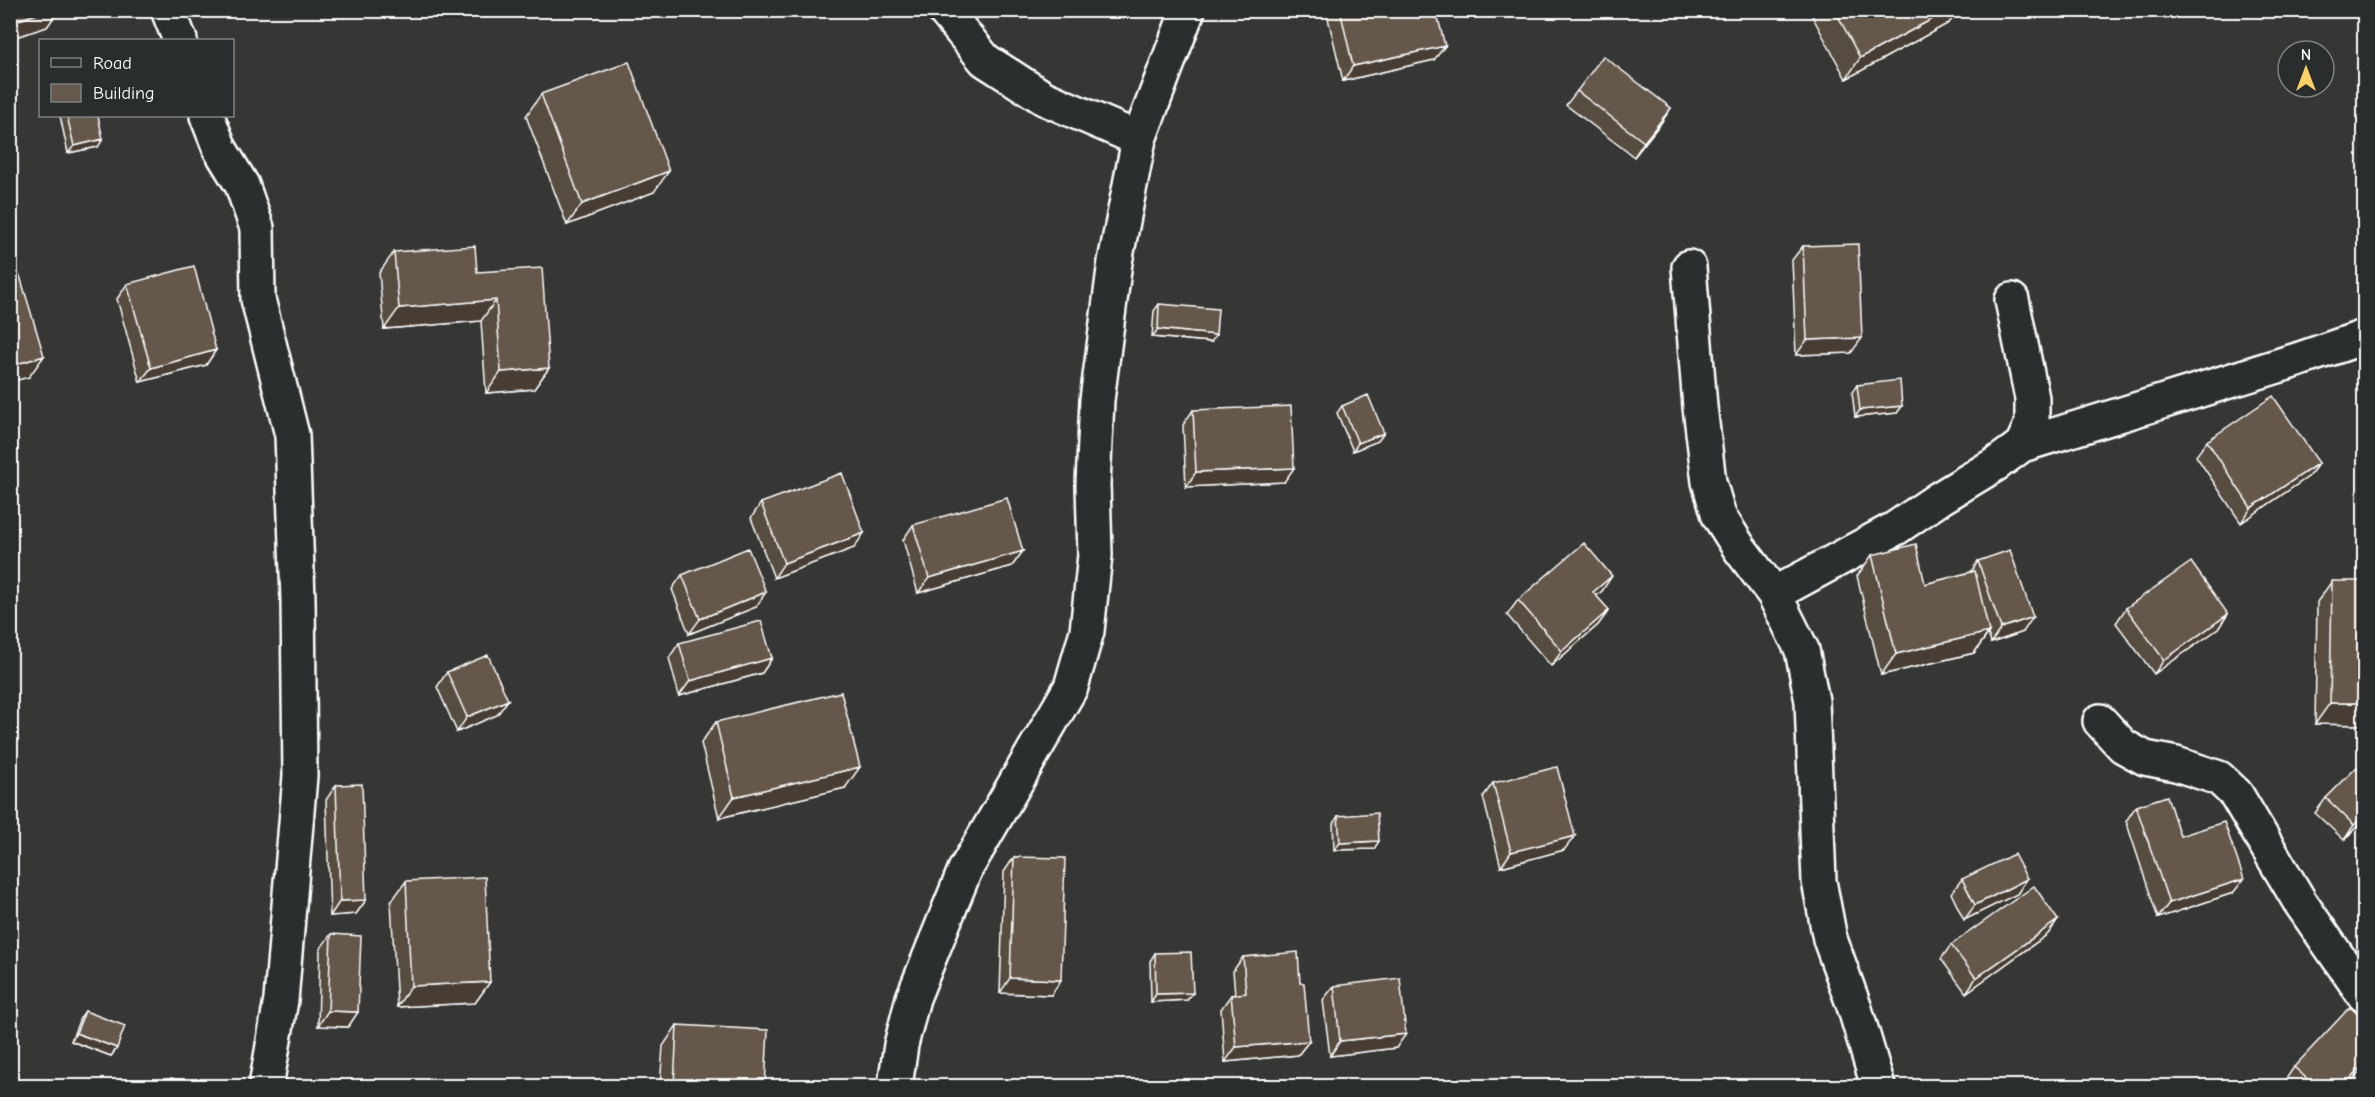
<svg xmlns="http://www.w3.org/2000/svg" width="2375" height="1097" viewBox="0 0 2375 1097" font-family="'Comic Neue',sans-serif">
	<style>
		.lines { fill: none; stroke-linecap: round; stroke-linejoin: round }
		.minor-casing { stroke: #fff; stroke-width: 38 }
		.minor { stroke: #2a2d2e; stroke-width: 33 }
		.wall { fill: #574d41; stroke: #fff; stroke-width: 1.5 }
		.shaded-wall { fill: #473e35; stroke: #fff; stroke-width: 1.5 }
		.building { fill: #65594c; stroke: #fff; stroke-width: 1.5 }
	</style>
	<rect width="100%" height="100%" fill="#363634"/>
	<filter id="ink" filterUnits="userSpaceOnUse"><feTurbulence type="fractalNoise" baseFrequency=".0167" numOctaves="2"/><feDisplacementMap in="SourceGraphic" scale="12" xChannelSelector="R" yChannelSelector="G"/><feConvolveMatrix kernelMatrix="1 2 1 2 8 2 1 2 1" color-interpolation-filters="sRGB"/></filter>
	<g filter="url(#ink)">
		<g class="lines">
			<defs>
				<path id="minor" d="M168 10 180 40
					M944 10 985 60 1044 98 1139 139
					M207 116 220 149 242 185 257 228 258 299 292 435 298 599 300 776 281 1000 266 1086
					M1689 267 1700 407 1709 482 1719 516 1740 549 1774 594 1802 650 1812 701 1819 881 1830 939 1855 1009 1878 1086
					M2022 445 2297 360 2364 337
					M1774 594 1896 528 1940 498 1996 464 2022 445 2032 423V398L2012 300
					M2100 721 2123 746 2145 758 2176 764 2219 778 2236 794 2300 902 2364 995
					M895 1086 901 1045 913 998 965 870 1071 687 1087 631 1095 555 1093 484 1097 400 1115 262 1139 139 1188 10"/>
			</defs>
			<use href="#minor" class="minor-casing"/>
			<use href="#minor" class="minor"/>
		</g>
		<path class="wall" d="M1330 10H1436L1434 60 1343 81 1327 14Z
			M1809 10H1959L1949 23 1846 79Z
			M1577 91 1671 108 1634 157 1566 105Z
			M541 94 654 192 567 225 526 116Z
			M60 116H98V147L68 153Z
			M1803 246 1851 353 1796 355 1792 260Z
			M394 252 477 272 549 368 534 389 486 393 481 321 384 329 379 273Z
			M127 284 216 350 206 365 140 382 117 299Z
			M1159 304 1211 342 1152 337 1154 311Z
			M1857 385 1902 406 1897 413 1855 417 1852 392Z
			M1342 406 1384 433 1378 441 1353 451 1337 413Z
			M1193 410 1284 482 1186 487 1183 425Z
			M2207 441 2319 463 2308 477 2241 523 2196 456Z
			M761 503 854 548 774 578 751 518Z
			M913 525 1023 551 1012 566 918 593 903 540Z
			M1872 555 1925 584 1971 572 1978 561 2023 632 1991 643 1988 634 1974 653 1881 675 1857 576Z
			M682 575 756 607 689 634 672 589Z
			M2332 581 2364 725 2315 724 2317 602Z
			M1602 591 1596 596 1609 610 1598 625 1551 666 1507 615 1518 600Z
			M2126 608 2228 614 2218 629 2154 674 2116 623Z
			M679 643 772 658 762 673 679 696 669 658Z
			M447 672 508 700 497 715 457 732 437 687Z
			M716 722 845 788 719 818 701 743Z
			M2364 774V819L2344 840 2315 813 2326 798Z
			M1493 783 1564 850 1501 867 1483 797Z
			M336 785 366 900 356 914 330 916 326 800Z
			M2136 806 2180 836 2233 893 2158 918 2126 821Z
			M1338 816 1374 849 1334 850 1333 824Z
			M1014 857 1051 995 1000 993 1004 872Z
			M1962 879H2027L2017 894 1964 920 1951 893Z
			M406 881 490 982 475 1003 397 1007 391 902Z
			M2058 920 2048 934 1966 993 1941 959 1951 945Z
			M331 934 358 1012 348 1027 318 1026 320 949Z
			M1155 953 1187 1000 1151 1002 1150 961Z
			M1243 957 1300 983 1309 1041 1298 1055 1225 1062 1221 1009 1231 995 1235 994 1233 971Z
			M1334 986 1396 1048 1330 1056 1323 1000Z
			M85 1011 117 1048 111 1056 71 1041 80 1018Z
			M677 1025 765 1086H660L663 1046Z
			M2294 1067 2347 1086H2289L2284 1082Z"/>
		<path class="shaded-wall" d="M48 10H59L47 27 10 39V23Z
			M1949 10H1959L1949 23 1846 79 1860 58Z
			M1445 46 1434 60 1343 81 1353 66Z
			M1671 108 1661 123 1634 157 1644 142Z
			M103 139 98 147 68 153 74 146Z
			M669 171 654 192 567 225 582 204Z
			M496 300 481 321 384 329 399 308Z
			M1158 329 1216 335 1211 342 1152 337Z
			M1862 338 1851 353 1796 355 1807 340Z
			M216 350 206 365 140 382 151 368Z
			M44 356 29 377 10 382V366Z
			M549 368 534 389 486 393 501 372Z
			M1902 406 1897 413 1855 417 1860 410Z
			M1384 433 1378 441 1353 451 1358 443Z
			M2319 463 2308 477 2241 523 2251 508Z
			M1294 468 1284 482 1186 487 1196 472Z
			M864 533 854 548 774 578 784 563Z
			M1023 551 1012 566 918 593 929 578Z
			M1612 576 1602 591 1583 607 1593 592Z
			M766 592 756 607 689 634 700 619Z
			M1609 610 1598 625 1551 666 1562 651Z
			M2228 614 2218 629 2154 674 2164 660Z
			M2033 617 2023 632 1991 643 2001 628Z
			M1989 632 1974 653 1881 675 1896 654Z
			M772 658 762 673 679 696 690 681Z
			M508 700 497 715 457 732 467 717Z
			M2330 703H2364V725L2315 724Z
			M860 767 845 788 719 818 734 797Z
			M2364 815V819L2344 840 2354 825Z
			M1575 836 1564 850 1501 867 1511 852Z
			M1379 841 1374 849 1334 850 1340 843Z
			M2027 879 2017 894 1964 920 1975 905Z
			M2244 879 2233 893 2158 918 2169 903Z
			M366 900 356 914 330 916 340 901Z
			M2058 920 2048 934 1966 993 1976 978Z
			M1010 978 1061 980 1051 995 1000 993Z
			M490 982 475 1003 397 1007 411 986Z
			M1193 993 1187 1000 1151 1002 1156 994Z
			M328 1011 358 1012 348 1027 318 1026Z
			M76 1033 117 1048 111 1056 71 1041Z
			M1406 1034 1396 1048 1330 1056 1340 1041Z
			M1309 1041 1298 1055 1225 1062 1236 1047Z
			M2364 1064V1068L2347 1086H2344Z"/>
		<path class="building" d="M10 10H48L10 23Z
			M1340 10H1436L1445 46 1353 66Z
			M1835 10H1949L1860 58Z
			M1603 56 1671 108 1644 142 1577 91Z
			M629 62 669 171 582 204 541 94Z
			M67 116H98L103 139 74 146Z
			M1858 244 1862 338 1807 340 1803 246Z
			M475 246 477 272 542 268 549 368 501 372 496 300 399 308 394 252Z
			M194 266 216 350 151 368 127 284Z
			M20 276 44 356 10 366V278Z
			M1159 304 1218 309 1216 335 1158 329Z
			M1900 380 1902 406 1860 410 1857 385Z
			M1368 395 1384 433 1358 443 1342 406Z
			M2273 396 2319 463 2251 508 2207 441Z
			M1291 406 1294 468 1196 472 1193 410Z
			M842 473 864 533 784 563 761 503Z
			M1007 498 1023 551 929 578 913 525Z
			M1584 543 1612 576 1593 592 1609 610 1562 651 1518 600Z
			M1916 544 1925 584 1975 571 1989 632 1896 654 1872 555Z
			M748 548 766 592 700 619 682 575Z
			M2010 550 2033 617 2001 628 1978 561Z
			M2191 562 2228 614 2164 660 2126 608Z
			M2332 581H2364V703H2330Z
			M761 621 772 658 690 681 679 643Z
			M488 655 508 700 467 717 447 672Z
			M841 692 860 767 734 797 716 722Z
			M1557 767 1575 836 1511 852 1493 783Z
			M2357 767 2364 774V815L2354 825 2326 798Z
			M362 784 366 900 340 901 336 785Z
			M2167 796 2180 836 2224 822 2244 879 2169 903 2136 806Z
			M1377 813 1379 841 1340 843 1338 816Z
			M2014 854 2027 879 1975 905 1962 879Z
			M1014 857 1065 858 1061 980 1010 978Z
			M485 877 490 982 411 986 406 881Z
			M2034 886 2058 920 1976 978 1951 945Z
			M331 934 361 936 358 1012 328 1011Z
			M1191 952 1193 993 1156 994 1155 953Z
			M1298 952 1300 983H1304L1309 1041 1236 1047 1231 995 1246 993 1243 957Z
			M1400 978 1406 1034 1340 1041 1334 986Z
			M2350 1007 2364 1020V1064L2344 1086H2340L2335 1082 2330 1086H2315L2294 1067Z
			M85 1011 125 1026 117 1048 76 1033Z
			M677 1025 768 1030 765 1086H674Z
			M171 1078 198 1086H169Z"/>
	</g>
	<rect width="2375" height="1097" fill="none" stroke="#2a2d2e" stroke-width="36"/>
	<rect x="18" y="18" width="2339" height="1061" fill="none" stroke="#fff" stroke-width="2" filter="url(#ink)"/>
	<rect x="39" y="39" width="195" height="78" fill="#2a2d2e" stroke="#7f8182" stroke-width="1.5"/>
	<rect x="51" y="58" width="30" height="9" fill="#2a2d2e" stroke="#7f8182" stroke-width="1.5"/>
	<text x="93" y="69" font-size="18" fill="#ffffff">Road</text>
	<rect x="51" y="84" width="30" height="18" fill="#65594c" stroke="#7f8182" stroke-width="1.5"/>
	<text x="93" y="99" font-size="18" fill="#ffffff">Building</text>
	<g transform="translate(2306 69)"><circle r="28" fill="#2a2d2e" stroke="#7f8182" stroke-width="1.5"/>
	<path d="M0-4.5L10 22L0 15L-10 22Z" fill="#ffd166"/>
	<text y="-9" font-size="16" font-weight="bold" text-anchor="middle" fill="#ffffff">N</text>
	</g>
</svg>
